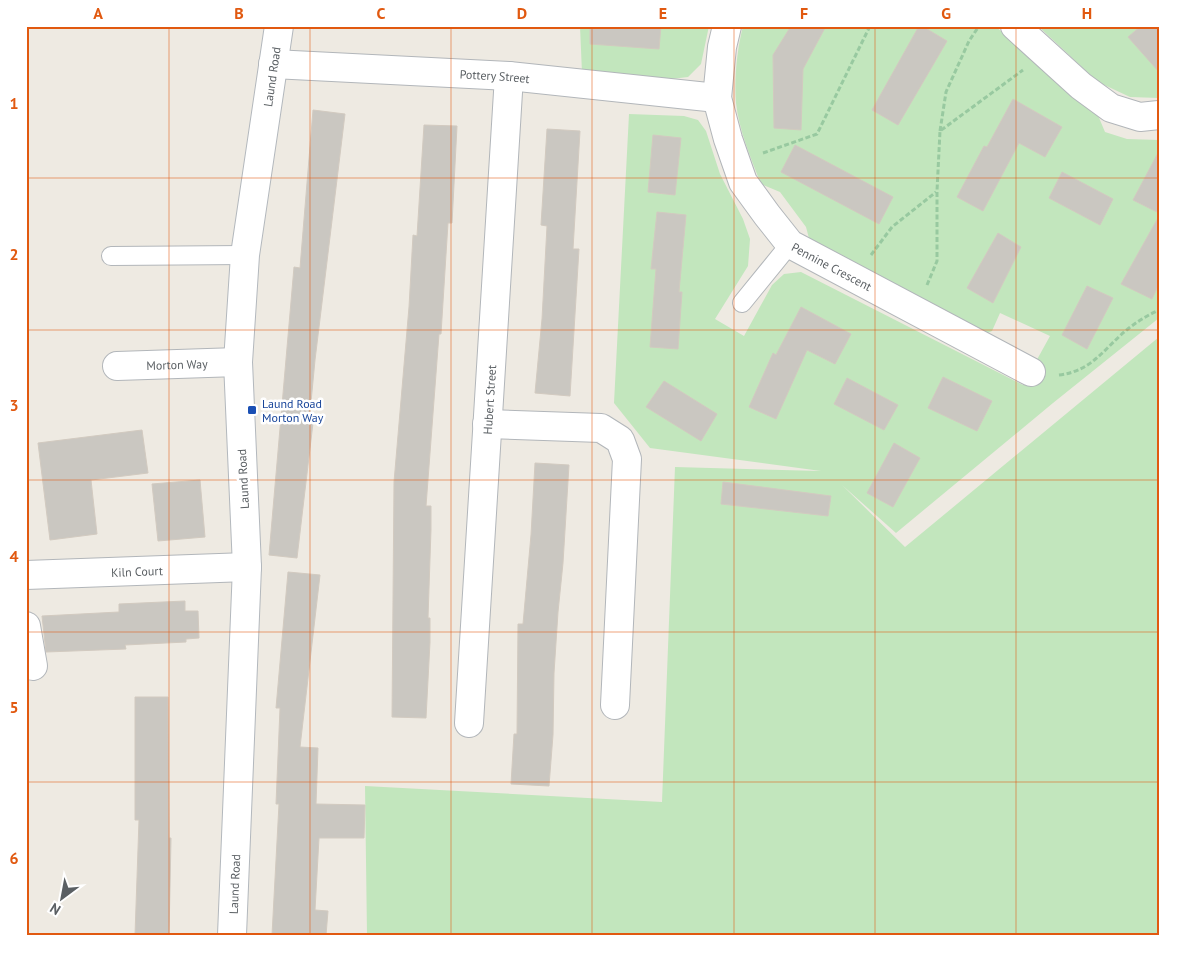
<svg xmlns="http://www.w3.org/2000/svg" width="1185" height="961" viewBox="0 0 1185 961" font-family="'PT Sans',sans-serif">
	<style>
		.green { fill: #c2e6bd }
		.building { fill: #cac7c1; stroke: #d2cac0 }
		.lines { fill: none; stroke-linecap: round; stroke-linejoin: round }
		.lane-casing { stroke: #b2b6ba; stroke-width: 20 }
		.street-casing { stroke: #b2b6ba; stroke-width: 30 }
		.secondary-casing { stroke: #b3b8bd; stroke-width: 30 }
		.path { stroke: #98c9a0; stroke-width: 3; stroke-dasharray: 5 2.5; stroke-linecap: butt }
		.lane { stroke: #fff; stroke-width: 18 }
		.street { stroke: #fff; stroke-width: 28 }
		.secondary { stroke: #fff; stroke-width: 28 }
		.grid { fill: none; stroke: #e15910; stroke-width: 1; stroke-opacity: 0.55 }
		.transit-dot { fill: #1a4fb4; stroke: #fff; stroke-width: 2 }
		.labels { text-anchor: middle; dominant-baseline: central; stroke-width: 5; stroke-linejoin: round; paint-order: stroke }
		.street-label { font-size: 12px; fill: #5a5f63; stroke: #fff }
		.transit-label { font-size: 12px; fill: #164399; stroke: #fff; text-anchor: start }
		.neatline { fill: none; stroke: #e15910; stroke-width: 2 }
		.grid-label { font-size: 16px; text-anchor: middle; font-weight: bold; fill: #e15910 }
	</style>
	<rect width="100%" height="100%" fill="#eeeae2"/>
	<path class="green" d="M580 26H709L701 64 688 77 671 79 582 73Z
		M743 26H995L1097 113 1105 132 1127 139 1159 140V318L1053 403 896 533 842 485 905 547 1159 337V935H367L365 786 662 802 675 467 821 471 650 448 614 403 629 114 684 116 698 120 706 131 720 174 743 219 750 239 748 266 715 319 744 336 772 285 784 274 801 272 1023 385 1050 336 1000 313 992 331 981 336 810 242 806 227 780 192 761 184C751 159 739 130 736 103 734 78 737 50 743 26Z
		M1038 26H1159V98L1130 97 1098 82Z"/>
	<path class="building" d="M590 26H661L659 49 590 44Z
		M791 26H826L803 69 801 130 774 128 773 55Z
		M919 26H922L947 41 898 125 872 110Z
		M1141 26H1159V72L1128 37Z
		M1013 99 1062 127 1045 157 1019 143 983 211 957 197 984 146 987 147Z
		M313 110 345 114 315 360 309 423H313L297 558 269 555 294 267 300 268Z
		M424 125 457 126 452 223H448L441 334H439L426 506H431V529L428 618H430V642L426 718 392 717 394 482 409 307 413 235 417 236Z
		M547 129 580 131 573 249H579L570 396 535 393 542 319 547 226 541 225Z
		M653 135 681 138 675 195 648 192Z
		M795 145 893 197 879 224 781 172Z
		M1159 151V213L1133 200Z
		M1062 172 1113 199 1100 225 1049 198Z
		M657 212 686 215 679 292H682L678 349 650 347 656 269H651Z
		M1159 216V284L1152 299 1121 284Z
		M998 233 1021 247 993 303 967 288Z
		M1087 286 1113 298 1087 349 1062 335Z
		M801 307 851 334 835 364 807 350 776 419 749 407 773 353 776 355Z
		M943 377 992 401 977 431 928 408Z
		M847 378 898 405 884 430 834 404Z
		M664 381 717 414 701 441 646 407Z
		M142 430 148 473 91 480 97 534 50 540 38 443Z
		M894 443 920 458 893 507 867 493Z
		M535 463 569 465 563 563 558 612 554 673 553 735 549 786 511 784 514 734H517L518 624H523L531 535Z
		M200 480 205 537 158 541 152 484Z
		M723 482 831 496 828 516 721 504Z
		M288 572 320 575 300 747 318 748 316 804 365 805 364 838H319L315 910 328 911 326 935H272L279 804H276L280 708H276Z
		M185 601V611H198L199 638 186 639V642L125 645 126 649 46 652 42 616 119 612V604Z
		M135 697H168L169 838H171L169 935H135L139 820H135Z"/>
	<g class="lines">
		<defs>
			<path id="lane" d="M111 256 245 255
				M742 303 790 244"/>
			<g id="street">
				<path id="s1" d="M727 26 722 47 717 98 728 139 743 182 767 215 790 244 1031 372"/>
				<path d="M1015 26 1081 86 1111 108 1140 117 1159 115"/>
				<path id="s2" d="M273 64 509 76 717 98"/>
				<path id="s3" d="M117 366 238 362"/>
				<path d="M487 424 601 428 620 440 627 459 615 705"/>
				<path id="s4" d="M26 575 247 567"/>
				<path d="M26 626 33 666"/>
				<path id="s5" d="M469 723 509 76"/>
			</g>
			<g id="secondary">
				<path id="s6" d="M232 935 247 567 238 362 245 255 279 26"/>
			</g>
		</defs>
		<use href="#lane" class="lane-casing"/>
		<use href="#street" class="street-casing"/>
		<use href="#secondary" class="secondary-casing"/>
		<path class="path" d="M940 131 946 92 969 41 979 26
			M763 153 817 134 870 26
			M871 255 892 227 936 192
			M927 285 937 261V191L940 131 1023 70
			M1059 375C1093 371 1104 348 1129 328 1138 321 1148 315 1159 310"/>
		<use href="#lane" class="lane"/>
		<use href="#street" class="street"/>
		<use href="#secondary" class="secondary"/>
	</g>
	<path class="grid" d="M169 26V935M310 26V935M451 26V935M592 26V935M734 26V935M875 26V935M1016 26V935M26 178H1159M26 330H1159M26 480H1159M26 632H1159M26 782H1159"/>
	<rect class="transit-dot" x="247" y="405" width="10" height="10" rx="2.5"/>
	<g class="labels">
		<g class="street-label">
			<text stroke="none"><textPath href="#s2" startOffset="222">Pottery Street</textPath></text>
			<text stroke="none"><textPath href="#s6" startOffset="861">Laund Road</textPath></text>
			<text stroke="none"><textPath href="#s1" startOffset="286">Pennine Crescent</textPath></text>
			<text stroke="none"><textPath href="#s3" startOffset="60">Morton Way</textPath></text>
			<text stroke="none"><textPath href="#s5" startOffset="324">Hubert Street</textPath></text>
			<text transform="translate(243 479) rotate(-93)">Laund Road</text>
			<text stroke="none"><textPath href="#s4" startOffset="111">Kiln Court</textPath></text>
			<text stroke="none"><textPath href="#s6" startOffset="51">Laund Road</textPath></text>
		</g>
		<g class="transit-label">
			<text x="262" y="403">Laund Road<tspan x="262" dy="14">Morton Way</tspan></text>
		</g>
	</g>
	<rect width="1185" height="961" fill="none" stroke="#ffffff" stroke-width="55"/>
	<g transform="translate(62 898) rotate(212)" stroke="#ffffff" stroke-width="4" paint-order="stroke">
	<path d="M0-4L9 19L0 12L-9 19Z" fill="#5a5f63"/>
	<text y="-8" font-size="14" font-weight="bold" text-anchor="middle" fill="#5a5f63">N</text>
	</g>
	<rect x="28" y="28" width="1130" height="906" class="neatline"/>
	<g class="grid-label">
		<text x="98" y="19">A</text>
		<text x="239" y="19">B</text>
		<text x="381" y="19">C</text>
		<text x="522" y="19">D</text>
		<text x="663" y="19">E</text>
		<text x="804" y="19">F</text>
		<text x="946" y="19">G</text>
		<text x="1087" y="19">H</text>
		<text x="14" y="109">1</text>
		<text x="14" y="260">2</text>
		<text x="14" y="411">3</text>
		<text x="14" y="562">4</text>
		<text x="14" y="713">5</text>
		<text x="14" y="864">6</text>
	</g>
</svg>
